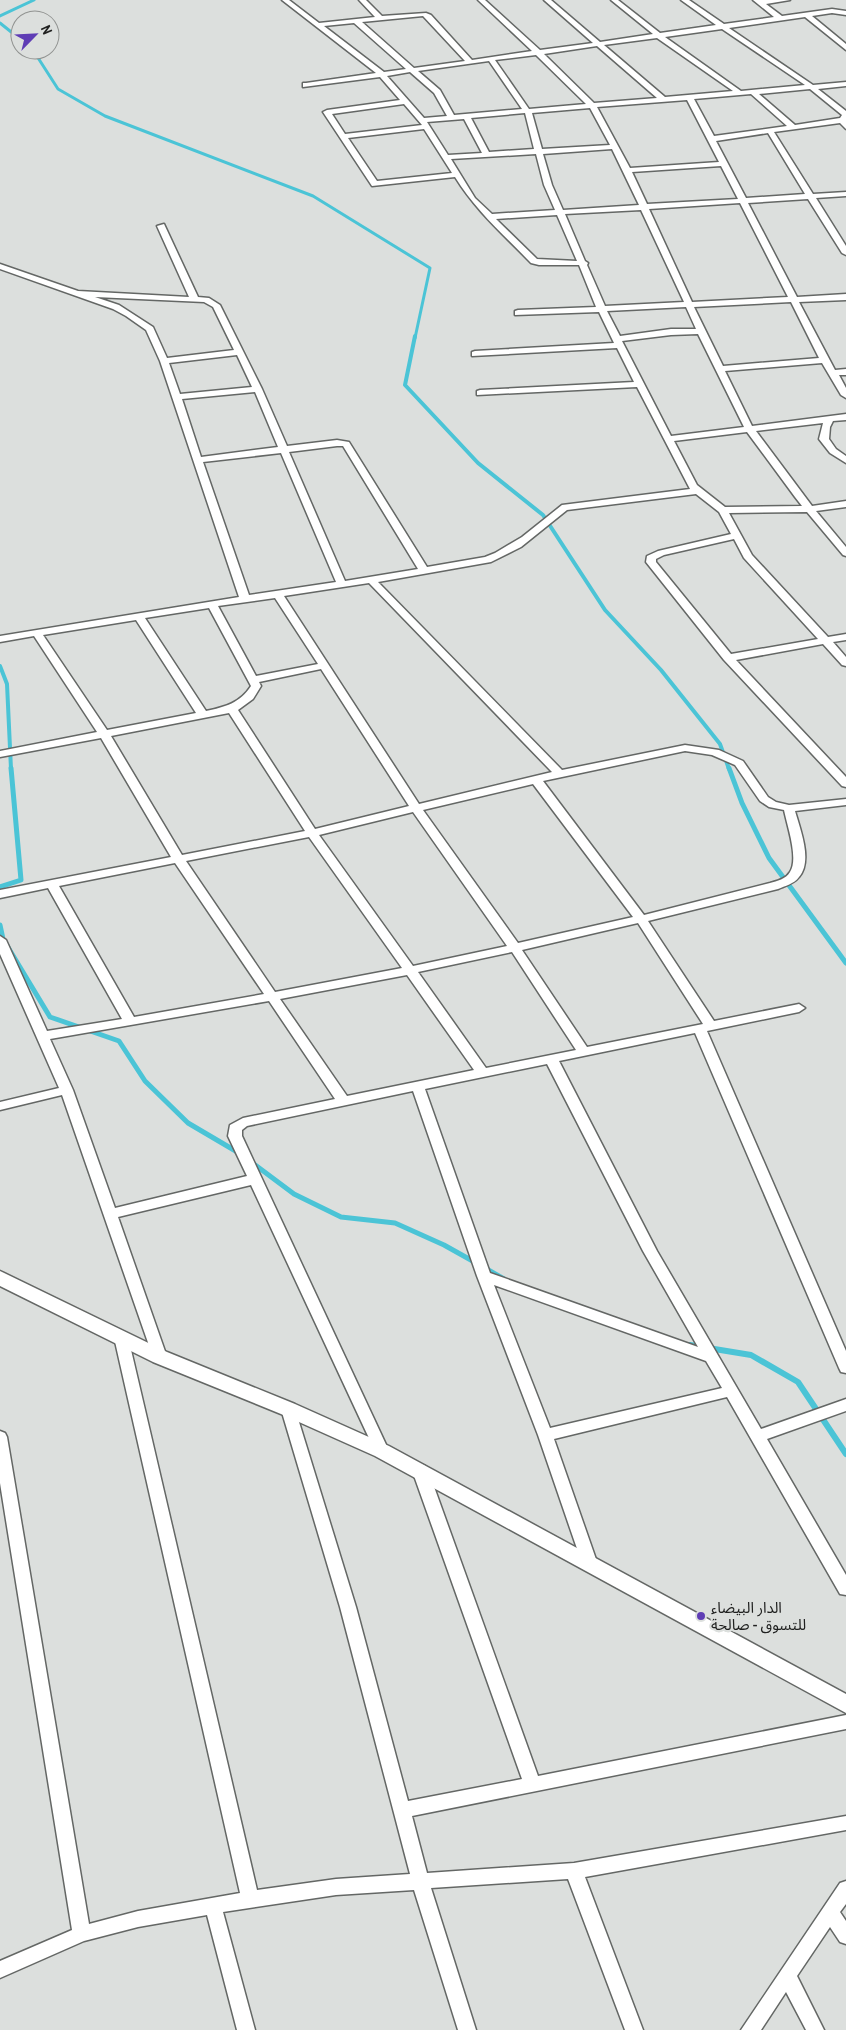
<svg xmlns="http://www.w3.org/2000/svg" width="846" height="2030" viewBox="0 0 846 2030" font-family="'Archivo Narrow','Noto Sans Arabic',sans-serif">
	<style>
		.lines { fill: none; stroke-linecap: round; stroke-linejoin: round }
		.stream-far3 { stroke: #4bc4d6; stroke-width: 3 }
		.stream-far2 { stroke: #4bc4d6; stroke-width: 4 }
		.stream-far1 { stroke: #4bc4d6; stroke-width: 5 }
		.stream { stroke: #4bc4d6; stroke-width: 6 }
		.minor-casing { stroke: #646765; stroke-width: 3 }
		.tertiary-casing { stroke: #646765; stroke-width: 3 }
		.minor { fill: #fff; fill-rule: evenodd }
		.tertiary { fill: #fff; fill-rule: evenodd }
		.poi-dot { fill: #5f3db5; stroke: #dcdfdd; stroke-width: 2 }
		.labels { text-anchor: middle; dominant-baseline: central; stroke-width: 4.5; stroke-linejoin: round; paint-order: stroke }
		.near-poi-label { font-size: 15px; fill: #202120; stroke: #dcdfdd; text-anchor: start }
	</style>
	<rect width="100%" height="100%" fill="#dcdfdd"/>
	<g class="lines">
		<path class="stream-far3" d="M0 16 34 0
			M0 23 20 39
			M33 50 58 89 105 116 313 196 430 268 415 338"/>
		<path class="stream-far2" d="M415 336 405 385 478 463 543 515 605 610 661 670 720 744 729 769
			M0 666 7 684 11 769"/>
		<path class="stream-far1" d="M729 768 742 803 769 858 846 963
			M0 887 21 880 11 768
			M0 925 3 939 50 1017 119 1041 145 1081 188 1123 239 1153
			M250 1161 294 1194 341 1217 395 1223 444 1245 478 1264
			M485 1268 504 1279"/>
		<path class="stream" d="M690 1345 751 1355 798 1382 846 1454"/>
		<defs>
			<path id="minor" d="M282 0H289L319 23 375 17 359 0H366L382 16 426 13 431 15 472 60 532 51 478 0H485L540 50 593 43 544 0H551L600 42 653 34 611 0H618L660 33 716 25 681 0H689L724 24 774 17 753 0H790L766 4 782 16 832 9 846 11V15L832 13 812 16 846 44V50L805 17 729 28 813 85 846 82V86L818 89 846 111V129L840 123 774 132 813 194 846 192V196L816 198 846 246V255L842 253 808 199 748 203 797 297 846 294V300L799 302 835 370 846 369V375H839L846 388V398L841 395 822 363 725 371 752 426 846 414V420L833 421 830 427 829 439 836 449 846 456V463L830 453 819 439 823 423 756 431 812 506 846 501V507L816 511 846 547V556L843 555 807 512 729 513 752 555 828 637 846 634V640L833 642 846 657V666L842 665 823 644 736 660 846 777V787L842 786 724 660 646 562 647 556 658 551 731 534 719 512 696 494 567 510 521 547 491 562 378 582 562 770 685 745 719 750 743 761 768 797 776 802 789 805 846 799V805L795 811C800 829 813 861 799 877 794 884 785 886 778 889L648 921 714 1021 799 1004 805 1008 799 1012 707 1031 846 1351V1373L841 1372 839 1368 695 1033 559 1061 657 1251 761 1429 846 1399V1411L767 1439 846 1575V1595L840 1594 727 1397 554 1439 598 1565 596 1569 590 1571 584 1569 538 1435 477 1276 413 1091 247 1126 242 1130V1136L389 1451 387 1455 382 1457 377 1455 375 1451 251 1185 118 1217 167 1357 165 1361 160 1362 155 1361 153 1357 62 1095 0 1110V1102L59 1088 0 954V936L6 940 47 1031 122 1019 48 888 0 898V890L171 857 101 738 0 757V751L97 732 34 636 0 642V636L239 597 160 361 146 330 126 316 113 309 0 269V264L78 291 189 297 157 226 164 224 198 297 209 298 220 305 262 389 287 446 337 440 349 442 427 567 485 557 495 553 522 537 562 505 690 489 637 387 477 395V391L480 390 634 382 617 348 472 356V352L475 351 614 343 599 312 515 315V311L518 310 596 307 579 265H539L531 263C503 234 476 211 455 177L372 186 323 112 327 110 400 100 380 77 303 87V83H306L376 73ZM423 16 465 61 414 68 362 22ZM354 23 406 69 384 72 324 26ZM722 29 805 85 741 91 665 37ZM657 38 733 91 665 97 604 45ZM597 46 657 98 594 103 544 54ZM536 55 586 104 529 109 495 60ZM489 61 522 109 454 115 440 90 418 71ZM410 72 434 93 447 116 424 118 387 76ZM810 89 842 115 840 118 795 125 759 94ZM751 94 787 126 714 136 694 99ZM687 100 719 162 630 168 597 107ZM404 104 422 125 345 134 332 114ZM590 108 610 145 542 149 532 113ZM525 113 534 149 489 152 471 118ZM464 119 482 153 448 155 427 122ZM424 129 452 173 377 181 348 138ZM768 133 805 194 746 198 716 141ZM612 149 639 205 563 210 552 185 543 154ZM536 154 544 185 555 210 492 214 475 198 451 159ZM721 166 738 199 647 204 632 172ZM740 203 788 297 692 302 649 209ZM641 210 684 302 605 306 587 265 588 263 585 261 565 214ZM557 215 577 261 537 259 496 219ZM95 297 204 302 213 307 234 350 167 358 153 327 119 305ZM791 302 819 358 723 366 694 307ZM686 307 696 329H671L620 336 607 311ZM698 334 744 427 671 436 622 341 671 335ZM237 355 252 387 180 394 169 363ZM255 392 278 447 201 457 182 399ZM747 432 795 497 802 506 725 507 697 485 674 441ZM337 446H343L418 569 345 581 289 452ZM281 453 336 582 249 595 203 462ZM734 539 744 558 818 639 731 654 656 562V559L664 555ZM369 583 552 772 419 804 284 596ZM275 598 318 664 256 676 218 606ZM209 608 251 686C240 703 225 707 206 711L145 618ZM136 620 196 713 107 730 43 635ZM321 669 409 806 315 829 238 710 253 699 261 686 259 682ZM229 713 305 831 182 855 111 736ZM685 751 712 755 735 765 760 801 769 807 784 810C787 825 799 859 790 872 786 879 777 881 770 883L644 915 543 781ZM533 784 633 917 518 943 423 810ZM413 812 507 946 413 966 319 835ZM309 837 402 968 275 992 186 861ZM175 863 264 994 134 1017 59 886ZM638 923 703 1024 587 1047 522 950ZM512 952 576 1050 486 1068 418 972ZM407 975 474 1070 347 1096 280 999ZM269 1001 335 1099 243 1118 230 1125 228 1136 247 1176 115 1208 73 1090 50 1039ZM547 1064 643 1251 698 1347 490 1273 425 1089ZM494 1285 706 1361 722 1388 550 1428Z
				M121 1332 126 1333 128 1337 257 1890 336 1879 410 1874 340 1607 281 1409 283 1405 288 1403 293 1405 295 1409 356 1607 408 1801 522 1779 412 1470 415 1466 420 1464 425 1466 428 1470 538 1776 846 1715V1729L412 1816 427 1873 574 1863 846 1816V1830L585 1877 643 2030H625L568 1879 431 1888 476 2030H458L414 1890 336 1895 223 1912 255 2030H237L207 1915 138 1927 84 1941 0 1978V1961L72 1930 0 1483V1431L5 1433 7 1437 89 1924 138 1911 240 1893 114 1337 116 1333Z
				M846 1881V1904L840 1912 846 1921V1944L840 1942 830 1927 797 1976 824 2030H806L786 1992 761 2030H741L840 1883Z"/>
			<path id="tertiary" d="M0 1271 167 1352 295 1404 389 1446 846 1694V1713L375 1456 281 1414 153 1362 0 1286Z"/>
		</defs>
		<use href="#minor" class="minor-casing"/>
		<use href="#tertiary" class="tertiary-casing"/>
		<use href="#minor" class="minor"/>
		<use href="#tertiary" class="tertiary"/>
	</g>
	<circle class="poi-dot" cx="701" cy="1616" r="5"/>
	<g class="labels">
		<g class="near-poi-label">
			<text x="711" y="1607">الدار البيضاء<tspan x="711" dy="17">للتسوق - صالحة</tspan></text>
		</g>
	</g>
	<g transform="translate(35 35) rotate(66)"><circle r="24" fill="#dcdfdd" stroke="#919391"/>
	<path d="M0-4L9 19L0 12L-9 19Z" fill="#5f3db5"/>
	<text y="-8" font-size="14" font-weight="bold" text-anchor="middle" fill="#202120">N</text>
	</g>
</svg>
